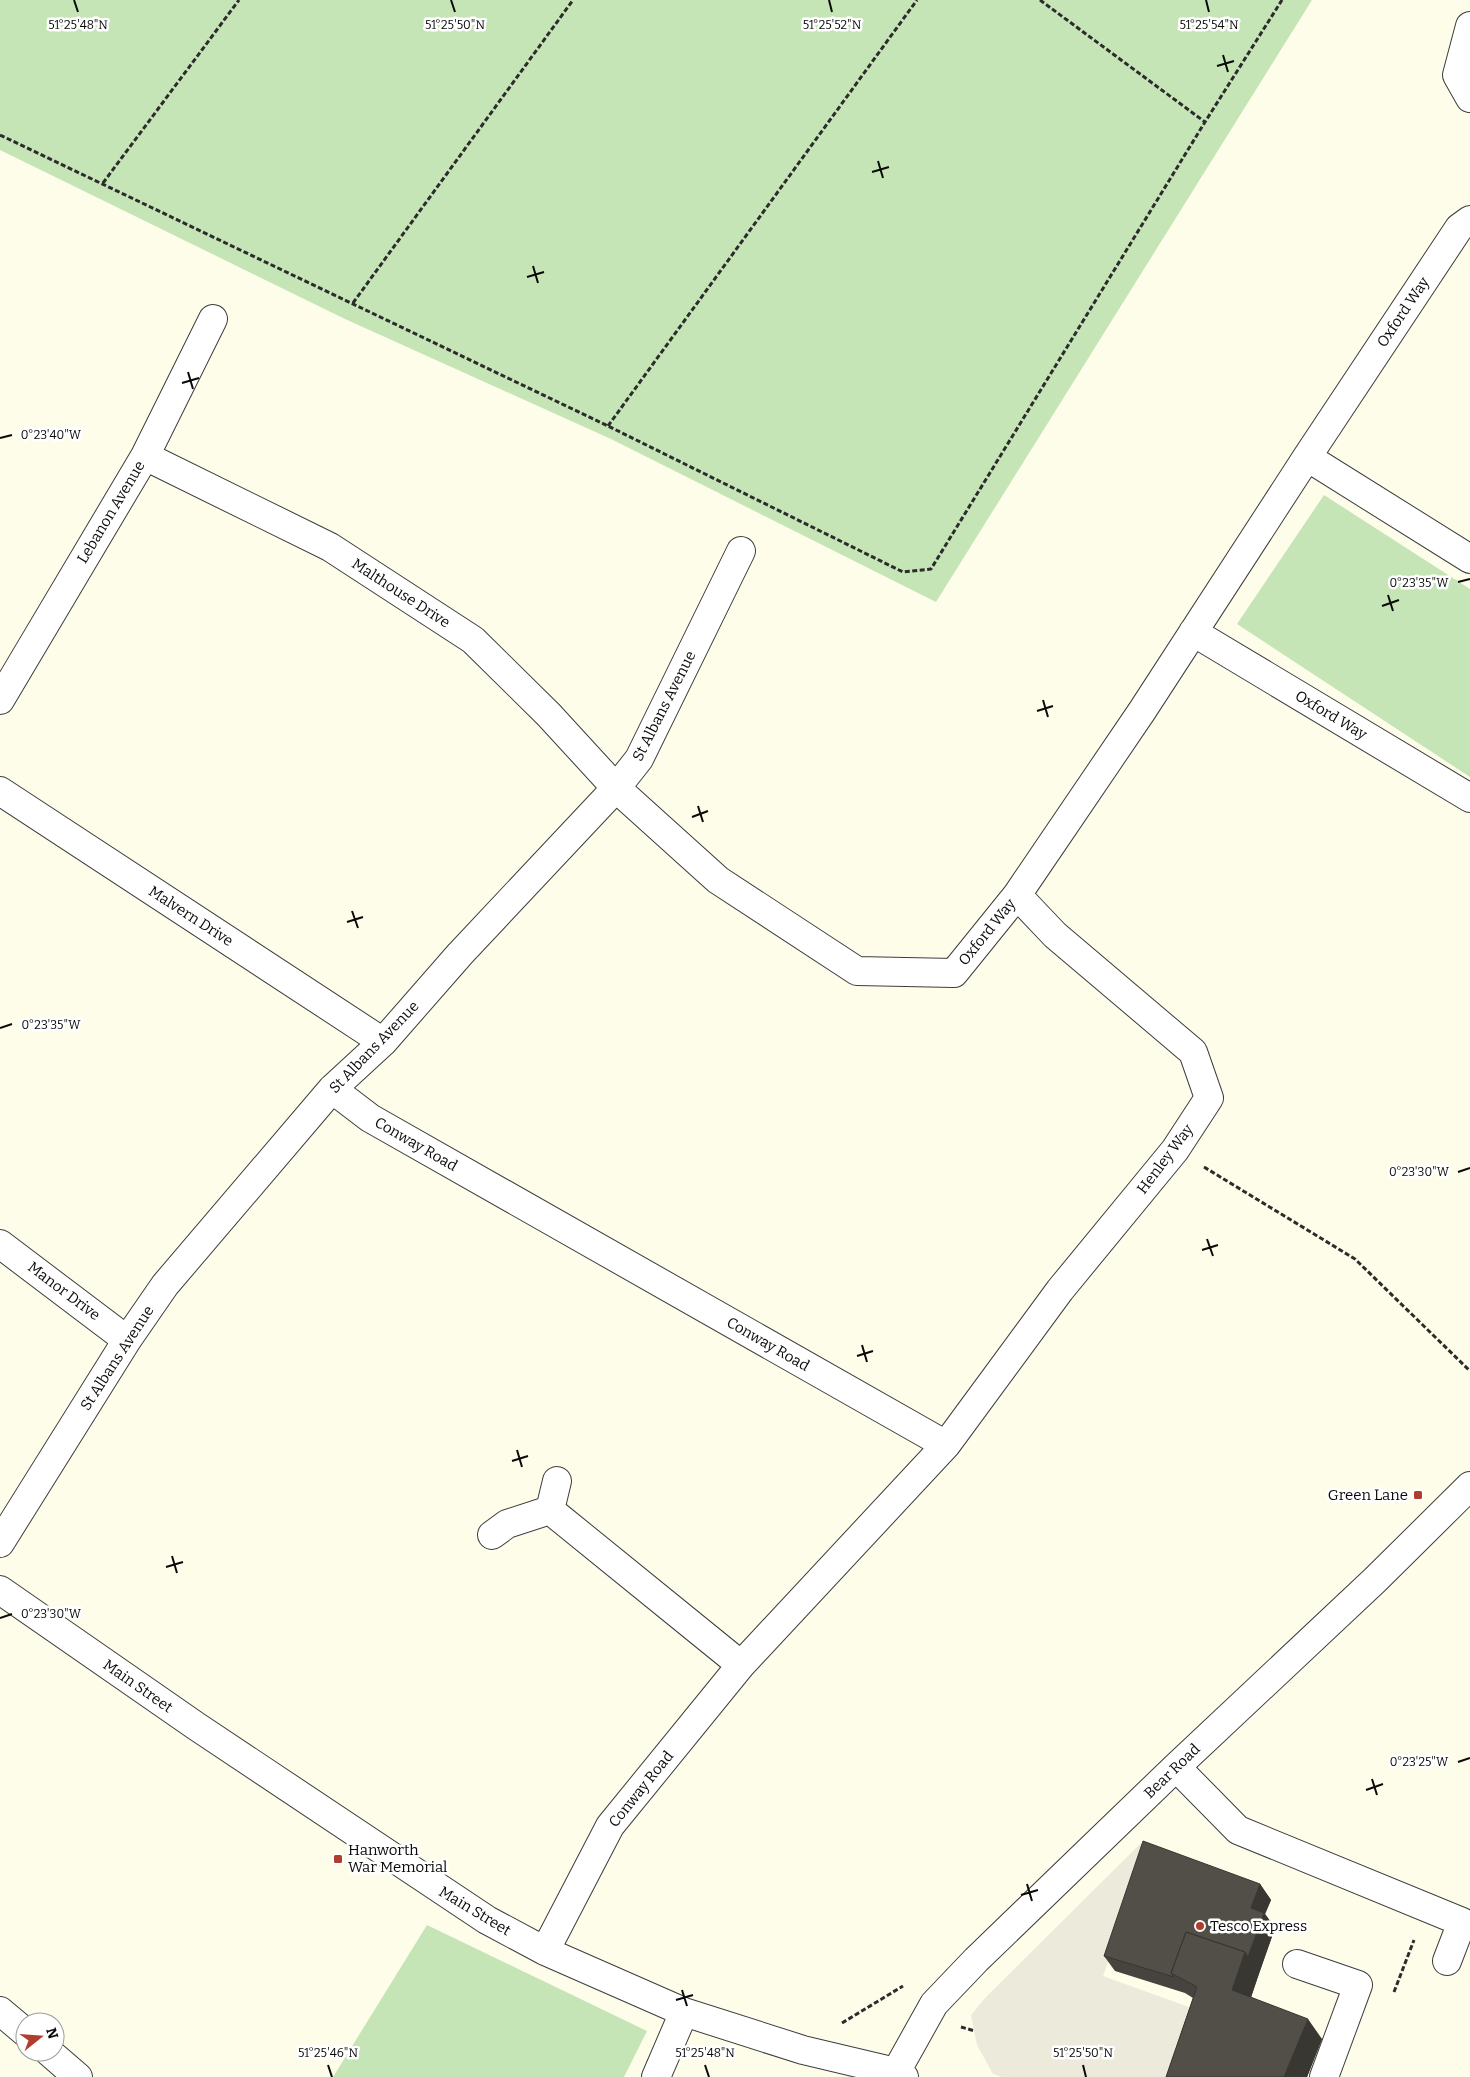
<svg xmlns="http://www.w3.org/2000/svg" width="1470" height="2077" viewBox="0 0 1470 2077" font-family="Bitter,serif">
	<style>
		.green { fill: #c6e5b6 }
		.plaza { fill: #eceada }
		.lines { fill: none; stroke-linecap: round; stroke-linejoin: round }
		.minor-casing { stroke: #3d3d3d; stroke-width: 30 }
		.path { stroke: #2c2c2c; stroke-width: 3; stroke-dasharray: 5 2.5; stroke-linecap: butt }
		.minor { stroke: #fff; stroke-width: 28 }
		.wall { fill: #47433e }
		.shaded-wall { fill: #393732 }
		.building { fill: #524e48; stroke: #393732 }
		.ticks { fill: none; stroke: #0a0a0a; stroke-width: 2 }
		.poi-dot { fill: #b03e2c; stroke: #fff; stroke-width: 2 }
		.labels { text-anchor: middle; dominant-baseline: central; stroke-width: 5; stroke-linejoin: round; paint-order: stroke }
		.street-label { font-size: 15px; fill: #0a0a0a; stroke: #fff }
		.poi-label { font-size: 15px; fill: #0a0a0a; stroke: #fff; text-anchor: start }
		.ticks-label { font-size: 12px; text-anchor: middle; fill: #0a0a0a; stroke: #fff; stroke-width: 5; stroke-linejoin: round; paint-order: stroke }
	</style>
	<rect width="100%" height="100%" fill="#fefde9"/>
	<path class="green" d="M0 0H1312L936 602 611 439 345 319 0 150Z
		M1324 495 1470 589V777L1237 624Z
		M427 1925 647 2031 624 2077H333Z"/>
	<path class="plaza" d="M1141 1843 1147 1856 1103 1976 1200 2011 1177 2077H1002L993 2074 977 2045 971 2015 986 1997Z"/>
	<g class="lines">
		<defs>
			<path id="minor" d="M1470 26 1457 75 1470 98
				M145 456 330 547 473 640 549 715 616 788 718 880 857 971 954 973 1017 895 1142 711 1307 457 1459 228 1470 220
				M1307 457 1470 559
				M1193 632 1470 798
				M0 700 145 456 213 319
				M0 791 383 1042
				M332 1089 370 1118 946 1445 741 1665 610 1826 545 1951
				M0 1244 127 1340
				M946 1445 1060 1290 1175 1150 1209 1098 1193 1052 1055 935 1017 895
				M550 1510 741 1665
				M492 1535 507 1524 550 1510 557 1481
				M0 1543 127 1340 165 1285 332 1089 383 1042 460 954 616 788 639 759 741 551
				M0 1590 196 1726 487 1920 545 1951 684 2012 803 2050 896 2072 904 2077
				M1176 1767 1238 1830 1462 1922 1447 1961
				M1297 1964 1358 1985 1324 2077
				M0 2011 25 2032
				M49 2052 78 2077
				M896 2072 934 2004 976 1960 1176 1767 1375 1580 1470 1486
				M656 2077 684 2012"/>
		</defs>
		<use href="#minor" class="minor-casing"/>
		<path class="path" d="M1040 0 1205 122
			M0 135 608 426 903 572 931 569 1205 122 1282 0
			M103 183 239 0
			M353 303 573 0
			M608 426 917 0
			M1204 1167 1355 1259 1470 1371
			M1394 1992 1414 1940
			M842 2023 903 1986
			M961 2027 975 2031"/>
		<use href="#minor" class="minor"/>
	</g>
	<path class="wall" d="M1260 1884 1271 1900 1265 1914 1275 1928 1251 1997 1322 2039 1307 2077H1166L1193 1998 1185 1993 1115 1971 1104 1956Z"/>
	<path class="shaded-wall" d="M1260 1884 1271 1900 1265 1914 1275 1928 1259 1973 1247 2010 1232 1990 1245 1952 1251 1908Z
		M1308 2019 1322 2039 1307 2077H1284Z"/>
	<path class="building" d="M1143 1841 1260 1884 1251 1908 1264 1913 1248 1957 1245 1952 1186 1932 1171 1973 1174 1977 1104 1956Z
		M1186 1932 1245 1952 1232 1990 1308 2019 1284 2077H1166L1197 1987 1171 1973Z"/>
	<path class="ticks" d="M74 0 78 12M451 0 455 12M829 0 832 12M1206 0 1209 12M1223 55 1228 72M1217 66 1234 61M878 161 883 178M872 172 889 167M533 266 538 283M527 277 544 272M188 372 193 389M182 383 199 378M0 438 12 435M1458 582 1470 579M1388 595 1393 611M1382 606 1399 600M1043 700 1048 717M1037 711 1053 706M698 806 703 822M692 817 708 811M352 911 358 928M347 922 363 917M0 1028 12 1024M1458 1172 1470 1168M1207 1239 1213 1256M1202 1250 1218 1245M862 1345 867 1362M857 1356 873 1351M517 1450 522 1467M512 1461 528 1456M172 1556 177 1573M166 1567 183 1562M0 1618 12 1614M1458 1762 1470 1758M1372 1779 1377 1795M1366 1790 1383 1784M1027 1884 1032 1901M1021 1895 1038 1890M682 1990 687 2006M676 2000 693 1995M328 2065 332 2077M705 2065 709 2077M1083 2065 1086 2077"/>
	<g class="poi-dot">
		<rect x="1413" y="1490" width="10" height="10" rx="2.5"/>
		<rect x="333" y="1854" width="10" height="10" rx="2.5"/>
		<circle cx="1200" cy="1926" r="5"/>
	</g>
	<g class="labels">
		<g class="street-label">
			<text transform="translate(1403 312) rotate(-56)">Oxford Way</text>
			<text transform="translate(111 512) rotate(-59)">Lebanon Avenue</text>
			<text transform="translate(401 593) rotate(33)">Malthouse Drive</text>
			<text transform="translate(664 706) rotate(-63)">St Albans Avenue</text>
			<text transform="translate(1331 715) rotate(31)">Oxford Way</text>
			<text transform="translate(191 916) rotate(33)">Malvern Drive</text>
			<text transform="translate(987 932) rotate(-51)">Oxford Way</text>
			<text transform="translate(374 1047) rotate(-46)">St Albans Avenue</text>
			<text transform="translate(416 1144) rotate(30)">Conway Road</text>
			<text transform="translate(1165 1159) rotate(-53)">Henley Way</text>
			<text transform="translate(64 1291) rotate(37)">Manor Drive</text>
			<text transform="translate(768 1344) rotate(30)">Conway Road</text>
			<text transform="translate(117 1358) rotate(-57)">St Albans Avenue</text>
			<text transform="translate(138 1686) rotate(35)">Main Street</text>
			<text transform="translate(1172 1771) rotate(-44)">Bear Road</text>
			<text transform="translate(641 1789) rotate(-51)">Conway Road</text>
			<text transform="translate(475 1911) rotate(31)">Main Street</text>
		</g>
		<g class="poi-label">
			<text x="1408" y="1495" text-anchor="end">Green Lane</text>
			<text x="348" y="1850">Hanworth<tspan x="348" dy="17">War Memorial</tspan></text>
			<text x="1210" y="1926">Tesco Express</text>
		</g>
	</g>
	<g class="ticks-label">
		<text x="78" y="29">51°25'48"N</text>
		<text x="455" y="29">51°25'50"N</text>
		<text x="832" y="29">51°25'52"N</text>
		<text x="1209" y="29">51°25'54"N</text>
		<text x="51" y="439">0°23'40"W</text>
		<text x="1419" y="587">0°23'35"W</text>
		<text x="51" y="1029">0°23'35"W</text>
		<text x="1419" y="1176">0°23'30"W</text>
		<text x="51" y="1618">0°23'30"W</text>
		<text x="1419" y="1766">0°23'25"W</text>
		<text x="328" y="2057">51°25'46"N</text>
		<text x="705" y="2057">51°25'48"N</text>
		<text x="1083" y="2057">51°25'50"N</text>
	</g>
	<g transform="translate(40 2037) rotate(73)"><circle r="24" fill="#ffffff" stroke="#9d9d9d"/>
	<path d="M0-4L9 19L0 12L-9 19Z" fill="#b03e2c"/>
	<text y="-8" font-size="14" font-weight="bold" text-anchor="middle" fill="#0a0a0a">N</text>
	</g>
</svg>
